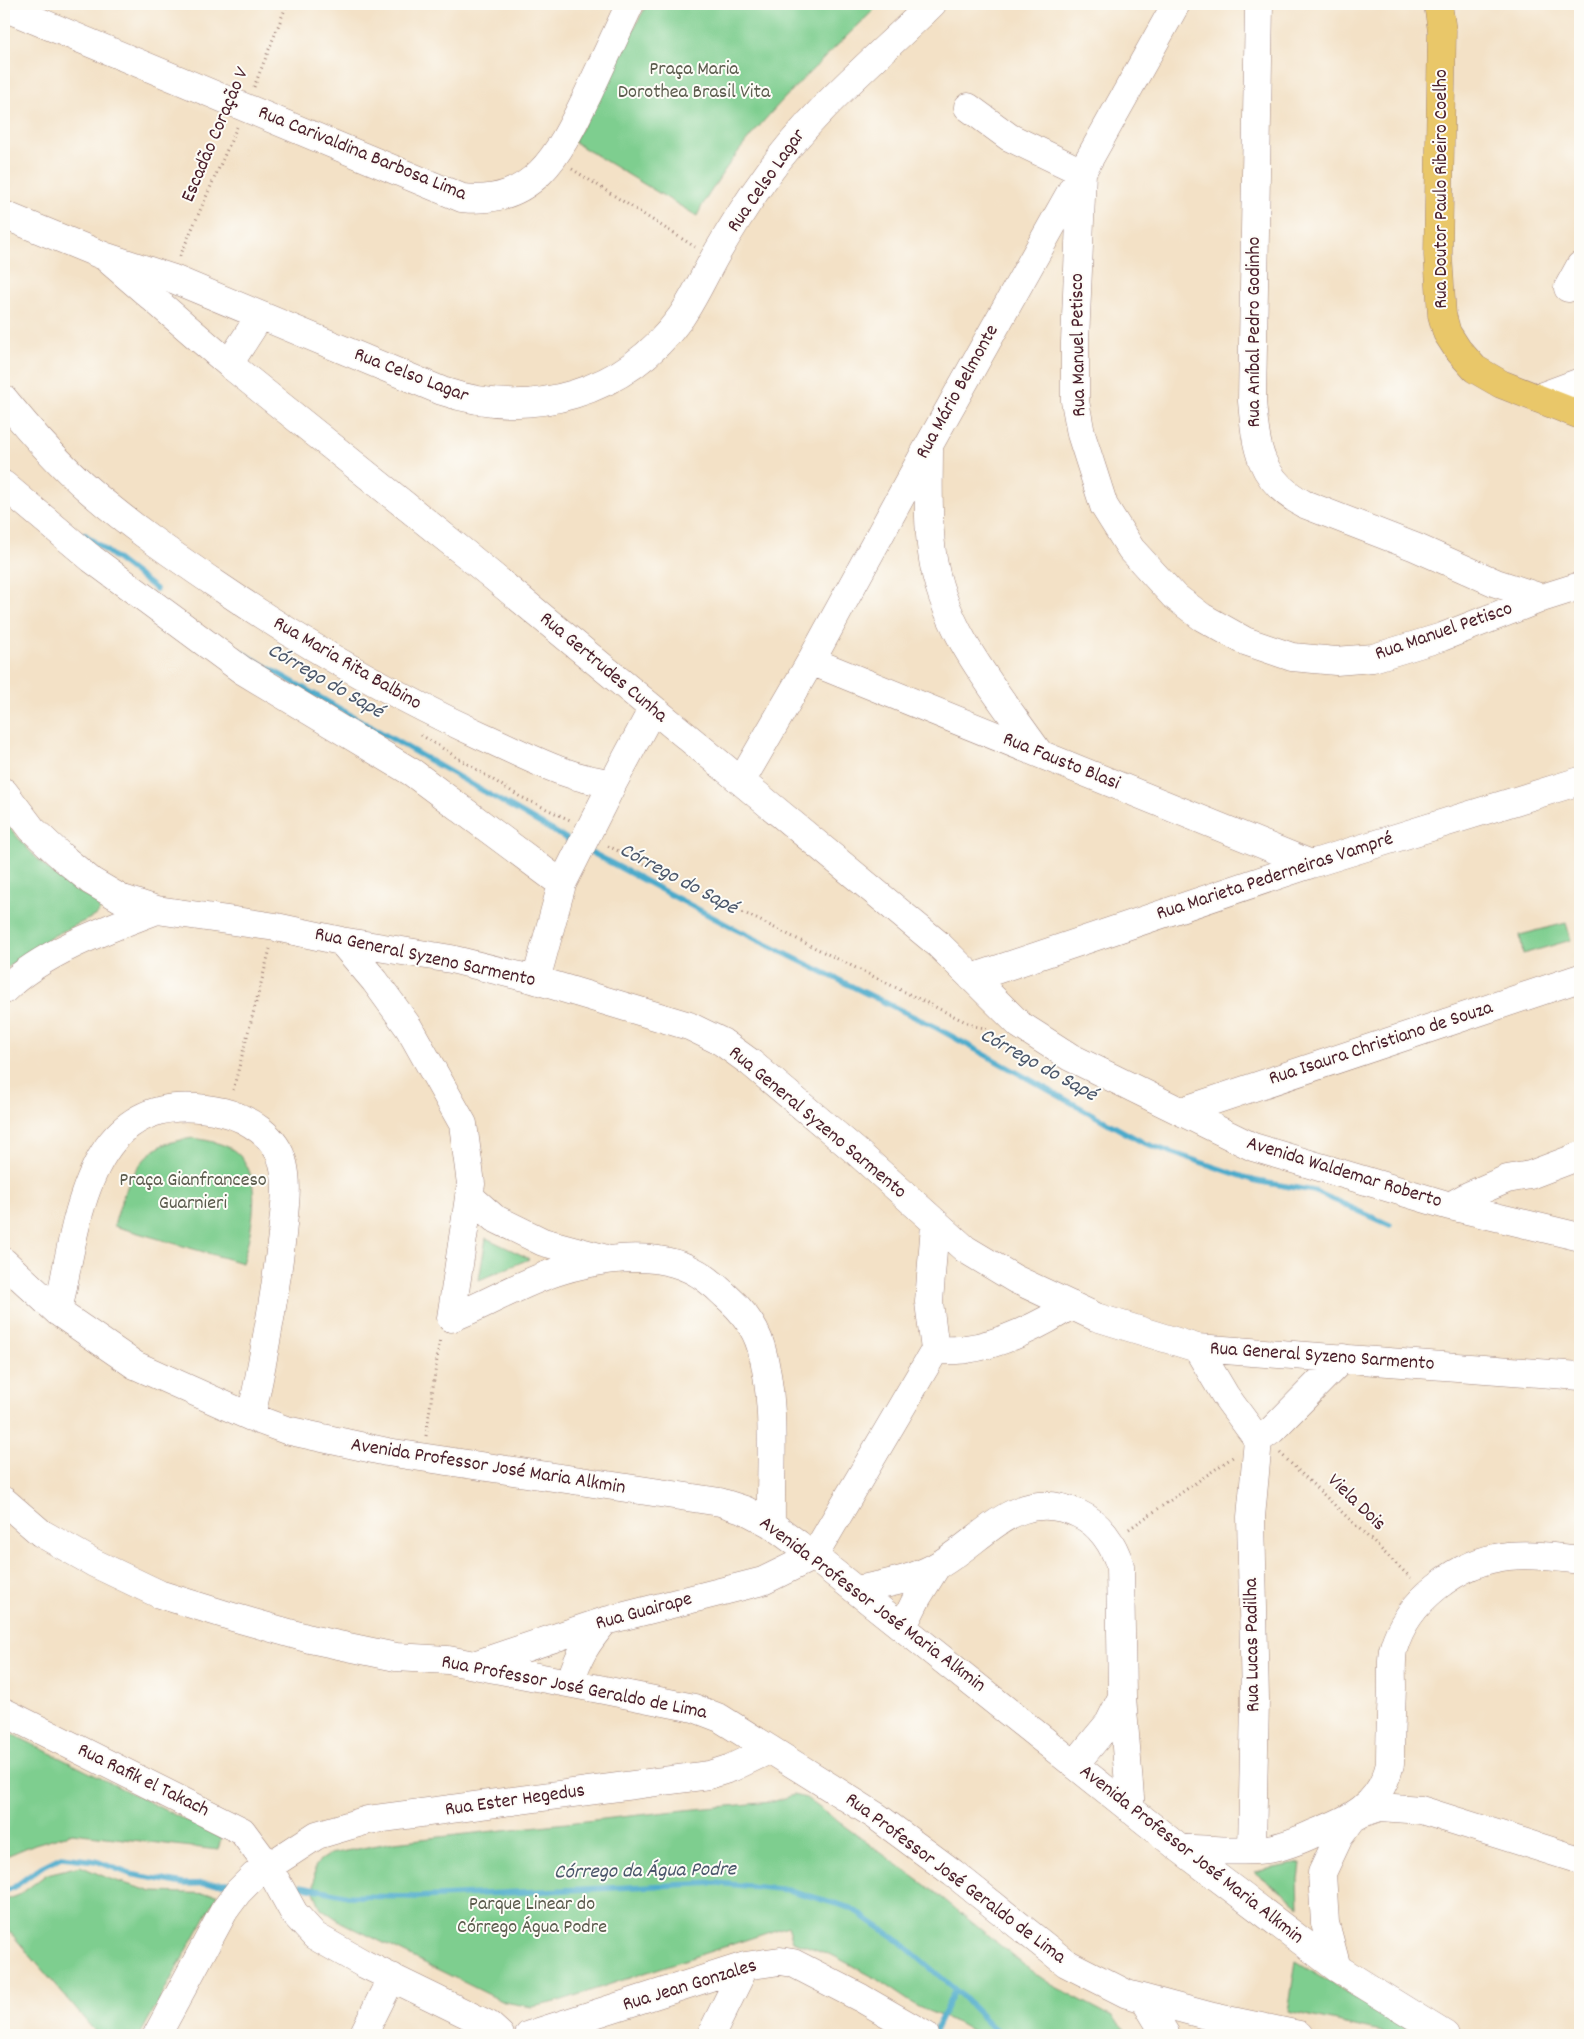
<svg xmlns="http://www.w3.org/2000/svg" width="1584" height="2039" viewBox="0 0 1584 2039" font-family="Dekko,sans-serif">
	<style>
		.green { fill: #7ece8f; stroke: #64765d }
		.lines { fill: none; stroke-linecap: round; stroke-linejoin: round }
		.stream { stroke: #4caacb; stroke-width: 5.5 }
		.minor-casing { stroke: #9e8078; stroke-width: 29 }
		.major-casing { stroke: #9e8078; stroke-width: 29 }
		.path { stroke: #9e8078; stroke-width: 3; stroke-dasharray: 1 4; stroke-linecap: butt }
		.minor { stroke: #fff; stroke-width: 28 }
		.major { stroke: #e9c769; stroke-width: 28 }
		.labels { text-anchor: middle; dominant-baseline: central; stroke-width: 4; stroke-linejoin: round; paint-order: stroke }
		.park-label { font-size: 20px; fill: #5c5c4e; stroke: #fdfcf7 }
		.street-label { font-size: 20px; fill: #4a1f2b; stroke: #fdfcf7 }
		.water-label { font-size: 21px; font-style: italic; fill: #4b576b; stroke: #fdfcf7 }
	</style>
	<rect width="100%" height="100%" fill="#fdfcf7"/>
	<filter id="ink" filterUnits="userSpaceOnUse"><feTurbulence type="fractalNoise" baseFrequency=".02" numOctaves="2"/><feDisplacementMap in="SourceGraphic" scale="10" xChannelSelector="R" yChannelSelector="G"/><feConvolveMatrix kernelMatrix="1 2 1 2 8 2 1 2 1" color-interpolation-filters="sRGB"/></filter>
	<filter id="wash" filterUnits="userSpaceOnUse"><feTurbulence type="fractalNoise" baseFrequency=".0096" numOctaves="4" result="noise"/><feDisplacementMap in="SourceGraphic" scale="20" xChannelSelector="R" yChannelSelector="G"/><feGaussianBlur stdDeviation="1.12" result="paint"/><feColorMatrix in="noise" values="0 0 0 0 0 0 0 0 0 0 0 0 0 0 0 0 0 1.4 0 .05"/><feComposite in="paint" operator="in"/></filter>
	<g filter="url(#wash)">
		<rect width="100%" height="100%" fill="#f3e1c6"/>
		<path class="green" d="M647 4H880C824 59 764 112 720 177 712 190 703 202 697 216L574 142Z
			M4 821C25 846 46 871 73 889 81 894 98 900 100 910L97 915 53 936 4 970Z
			M1566 923 1571 940 1523 954 1520 935Z
			M193 1138C205 1140 218 1142 230 1148 267 1169 252 1231 242 1263L114 1226C122 1197 133 1160 163 1145 172 1141 183 1140 193 1138Z
			M486 1238 524 1256 529 1259 479 1280Z
			M4 1730 221 1838 218 1850 72 1833 35 1844 4 1857Z
			M794 1795 806 1798 940 1896 1030 1970 1052 1985 1113 2017 1130 2035H980L958 2023 918 2007 875 1978 834 1956 793 1941 788 1926 556 2002 532 2007 504 2002 341 1922 321 1908 314 1892 315 1867 320 1860 330 1854 394 1842 685 1810 772 1802Z
			M1300 1863 1298 1880 1299 1906 1254 1872Z
			M80 1866 110 1879 153 1892 218 1894 140 2035H98L4 1925V1901L19 1895 47 1874Z
			M1296 1962 1418 2035H1395L1288 2011Z"/>
		<g class="lines">
			<path class="stream" d="M4 467 9 477
				M84 534 156 589
				M237 650 574 843
				M587 850 731 927 937 1028 1144 1143 1256 1181 1314 1191 1390 1225
				M301 1886 348 1896 416 1897 717 1883 789 1890 851 1908 899 1941 959 1993 1000 2035
				M4 1891 13 1888 41 1867 61 1857 96 1861 130 1874 184 1884 227 1883
				M934 2033 955 1990"/>
		</g>
	</g>
	<g filter="url(#ink)">
		<g class="lines">
			<defs>
				<path id="minor" d="M1259 4 1252 401C1256 448 1259 480 1304 504L1415 547 1496 583 1542 598
					M4 7 462 198C536 206 560 151 588 94 602 64 616 34 630 4
					M968 107 1009 137 1082 172 1075 342V401L1081 434 1104 506 1131 549 1173 595 1202 617 1245 641 1292 657 1336 661 1373 658 1442 637 1542 598 1580 586
					M4 215 104 256 171 278 442 391C531 421 625 394 681 317 694 298 703 278 714 258 730 230 748 201 767 175 813 110 876 59 932 4
					M104 256 229 364 467 555 938 944 1020 1025 1070 1057 1253 1147 1450 1206 1580 1237
					M1568 288 1580 266
					M229 364 260 316
					M1537 398 1580 382
					M4 399C30 431 58 463 89 490 129 525 173 555 217 585 302 643 388 693 482 736 525 755 566 779 613 783L652 710
					M929 446C929 481 927 518 932 553 942 630 996 691 1039 753
					M4 485 92 559 242 670 413 773 562 884
					M811 661 1311 864
					M742 780 811 661 929 445 1176 4
					M4 792 32 829 62 857 91 881 120 898 157 910 276 927 341 941 451 959 536 980 689 1026 722 1042 751 1063 858 1153 965 1249 1015 1279 1096 1317 1197 1348 1580 1376
					M341 941 375 981 409 1028 463 1124 471 1184 451 1318C488 1304 524 1281 562 1270 607 1257 665 1249 705 1278 712 1283 719 1289 725 1295 741 1309 755 1326 761 1347 777 1403 770 1466 771 1524
					M972 978 1311 864 1580 781
					M536 980 562 884 613 783
					M4 990C41 953 109 928 157 910
					M1182 1111 1580 978
					M469 1196 494 1218 543 1242 603 1258
					M1450 1206 1470 1195 1507 1179 1530 1175 1580 1156
					M935 1224 929 1302 935 1350
					M4 1262 58 1312 135 1365 251 1417 286 1430 387 1452 720 1502 745 1510 771 1524 798 1544 1179 1848 1337 1968 1445 2035
					M58 1312C78 1216 88 1081 223 1112 248 1118 277 1137 283 1163 289 1186 284 1211 282 1235 275 1296 264 1357 251 1417
					M1197 1348 1225 1395 1258 1440 1251 1517 1255 1700 1252 1849
					M935 1350C945 1350 956 1351 966 1349 1000 1345 1043 1324 1071 1305
					M1258 1440 1272 1430 1343 1358
					M4 1501 41 1533 94 1563 159 1594 233 1617 310 1639 396 1657 448 1660 599 1689 694 1708 720 1718 876 1816 953 1873 1066 1963 1127 1994 1213 2017 1299 2035
					M858 1590C884 1584 911 1580 935 1567 983 1542 1016 1484 1079 1514 1099 1523 1114 1544 1120 1566L1122 1697 1131 1810
					M903 1626 918 1596 936 1567
					M474 1665 605 1621 763 1581 814 1556 935 1350
					M570 1683C578 1656 587 1642 605 1621
					M4 1712 242 1831 268 1866 294 1913 315 1936 364 1964 489 2025 500 2035
					M1075 1764 1109 1723 1122 1697
					M1179 1848C1208 1850 1238 1852 1267 1849 1284 1847 1300 1840 1315 1833 1351 1819 1380 1806 1390 1764 1390 1739 1391 1713 1392 1688 1392 1676 1391 1662 1393 1650 1406 1601 1459 1561 1508 1556 1532 1554 1556 1557 1580 1560
					M1337 1968 1325 1923 1322 1873 1339 1837 1353 1818 1362 1813 1380 1807 1421 1810 1580 1860
					M1144 1999 1166 2035
					M157 2035 224 1911 238 1892 254 1876 317 1835 368 1820 709 1775 731 1768 769 1750
					M363 2035 392 1977
					M529 2035 745 1966 780 1961 793 1963 861 1998 925 2035
					M711 2035 745 1966"/>
				<path id="major" d="M1438 4 1442 31 1438 255 1442 315 1447 333 1458 350 1475 369 1501 384 1580 415"/>
			</defs>
			<use href="#minor" class="minor-casing"/>
			<use href="#major" class="major-casing"/>
			<path class="path" d="M254 87 287 4
				M572 169 695 247
				M180 256 237 127
				M421 735 519 796 570 820
				M608 846 974 1026 989 1029
				M233 1090 270 949
				M426 1436 440 1338
				M1280 1453 1411 1578
				M1129 1529 1233 1457"/>
			<use href="#minor" class="minor"/>
			<use href="#major" class="major"/>
		</g>
	</g>
	<g class="labels">
		<g class="park-label">
			<text x="694" y="70">Praça Maria<tspan x="694" dy="23">Dorothea Brasil Vita</tspan></text>
			<text x="193" y="1181">Praça Gianfranceso<tspan x="193" dy="23">Guarnieri</tspan></text>
			<text x="532" y="1905">Parque Linear do<tspan x="532" dy="23">Córrego Água Podre</tspan></text>
		</g>
		<g class="street-label">
			<text transform="translate(216 135) rotate(-67)">Escadão Coração V</text>
			<text transform="translate(362 154) rotate(22)">Rua Carivaldina Barbosa Lima</text>
			<text transform="translate(767 181) rotate(-55)">Rua Celso Lagar</text>
			<text transform="translate(1442 189) rotate(-90)">Rua Doutor Paulo Ribeiro Coelho</text>
			<text transform="translate(1255 332) rotate(-90)">Rua Aníbal Pedro Godinho</text>
			<text transform="translate(1079 345) rotate(-91)">Rua Manuel Petisco</text>
			<text transform="translate(411 376) rotate(21)">Rua Celso Lagar</text>
			<text transform="translate(958 392) rotate(-61)">Rua Mário Belmonte</text>
			<text transform="translate(1444 632) rotate(-19)">Rua Manuel Petisco</text>
			<text transform="translate(347 664) rotate(30)">Rua Maria Rita Balbino</text>
			<text transform="translate(603 668) rotate(40)">Rua Gertrudes Cunha</text>
			<text transform="translate(1061 762) rotate(22)">Rua Fausto Blasi</text>
			<text transform="translate(1275 877) rotate(-18)">Rua Marieta Pederneiras Vampré</text>
			<text transform="translate(425 958) rotate(12)">Rua General Syzeno Sarmento</text>
			<text transform="translate(1381 1044) rotate(-18)">Rua Isaura Christiano de Souza</text>
			<text transform="translate(817 1123) rotate(40)">Rua General Syzeno Sarmento</text>
			<text transform="translate(1344 1173) rotate(17)">Avenida Waldemar Roberto</text>
			<text transform="translate(1322 1357) rotate(4)">Rua General Syzeno Sarmento</text>
			<text transform="translate(488 1467) rotate(9)">Avenida Professor José Maria Alkmin</text>
			<text transform="translate(1356 1503) rotate(44)">Viela Dois</text>
			<text transform="translate(872 1605) rotate(37)">Avenida Professor José Maria Alkmin</text>
			<text transform="translate(644 1612) rotate(-15)">Rua Guairape</text>
			<text transform="translate(1253 1645) rotate(-91)">Rua Lucas Padilha</text>
			<text transform="translate(574 1688) rotate(11)">Rua Professor José Geraldo de Lima</text>
			<text transform="translate(143 1781) rotate(26)">Rua Rafik el Takach</text>
			<text transform="translate(515 1801) rotate(-8)">Rua Ester Hegedus</text>
			<text transform="translate(1191 1855) rotate(38)">Avenida Professor José Maria Alkmin</text>
			<text transform="translate(955 1879) rotate(37)">Rua Professor José Geraldo de Lima</text>
			<text transform="translate(690 1986) rotate(-17)">Rua Jean Gonzales</text>
		</g>
		<g class="water-label">
			<text transform="translate(325 682) rotate(30)">Córrego do Sapé</text>
			<text transform="translate(678 880) rotate(28)">Córrego do Sapé</text>
			<text transform="translate(1038 1066) rotate(29)">Córrego do Sapé</text>
			<text transform="translate(645 1872) rotate(-1)">Córrego da Água Podre</text>
		</g>
	</g>
	<rect width="1584" height="2039" fill="none" stroke="#fdfcf7" stroke-width="20"/>
</svg>
